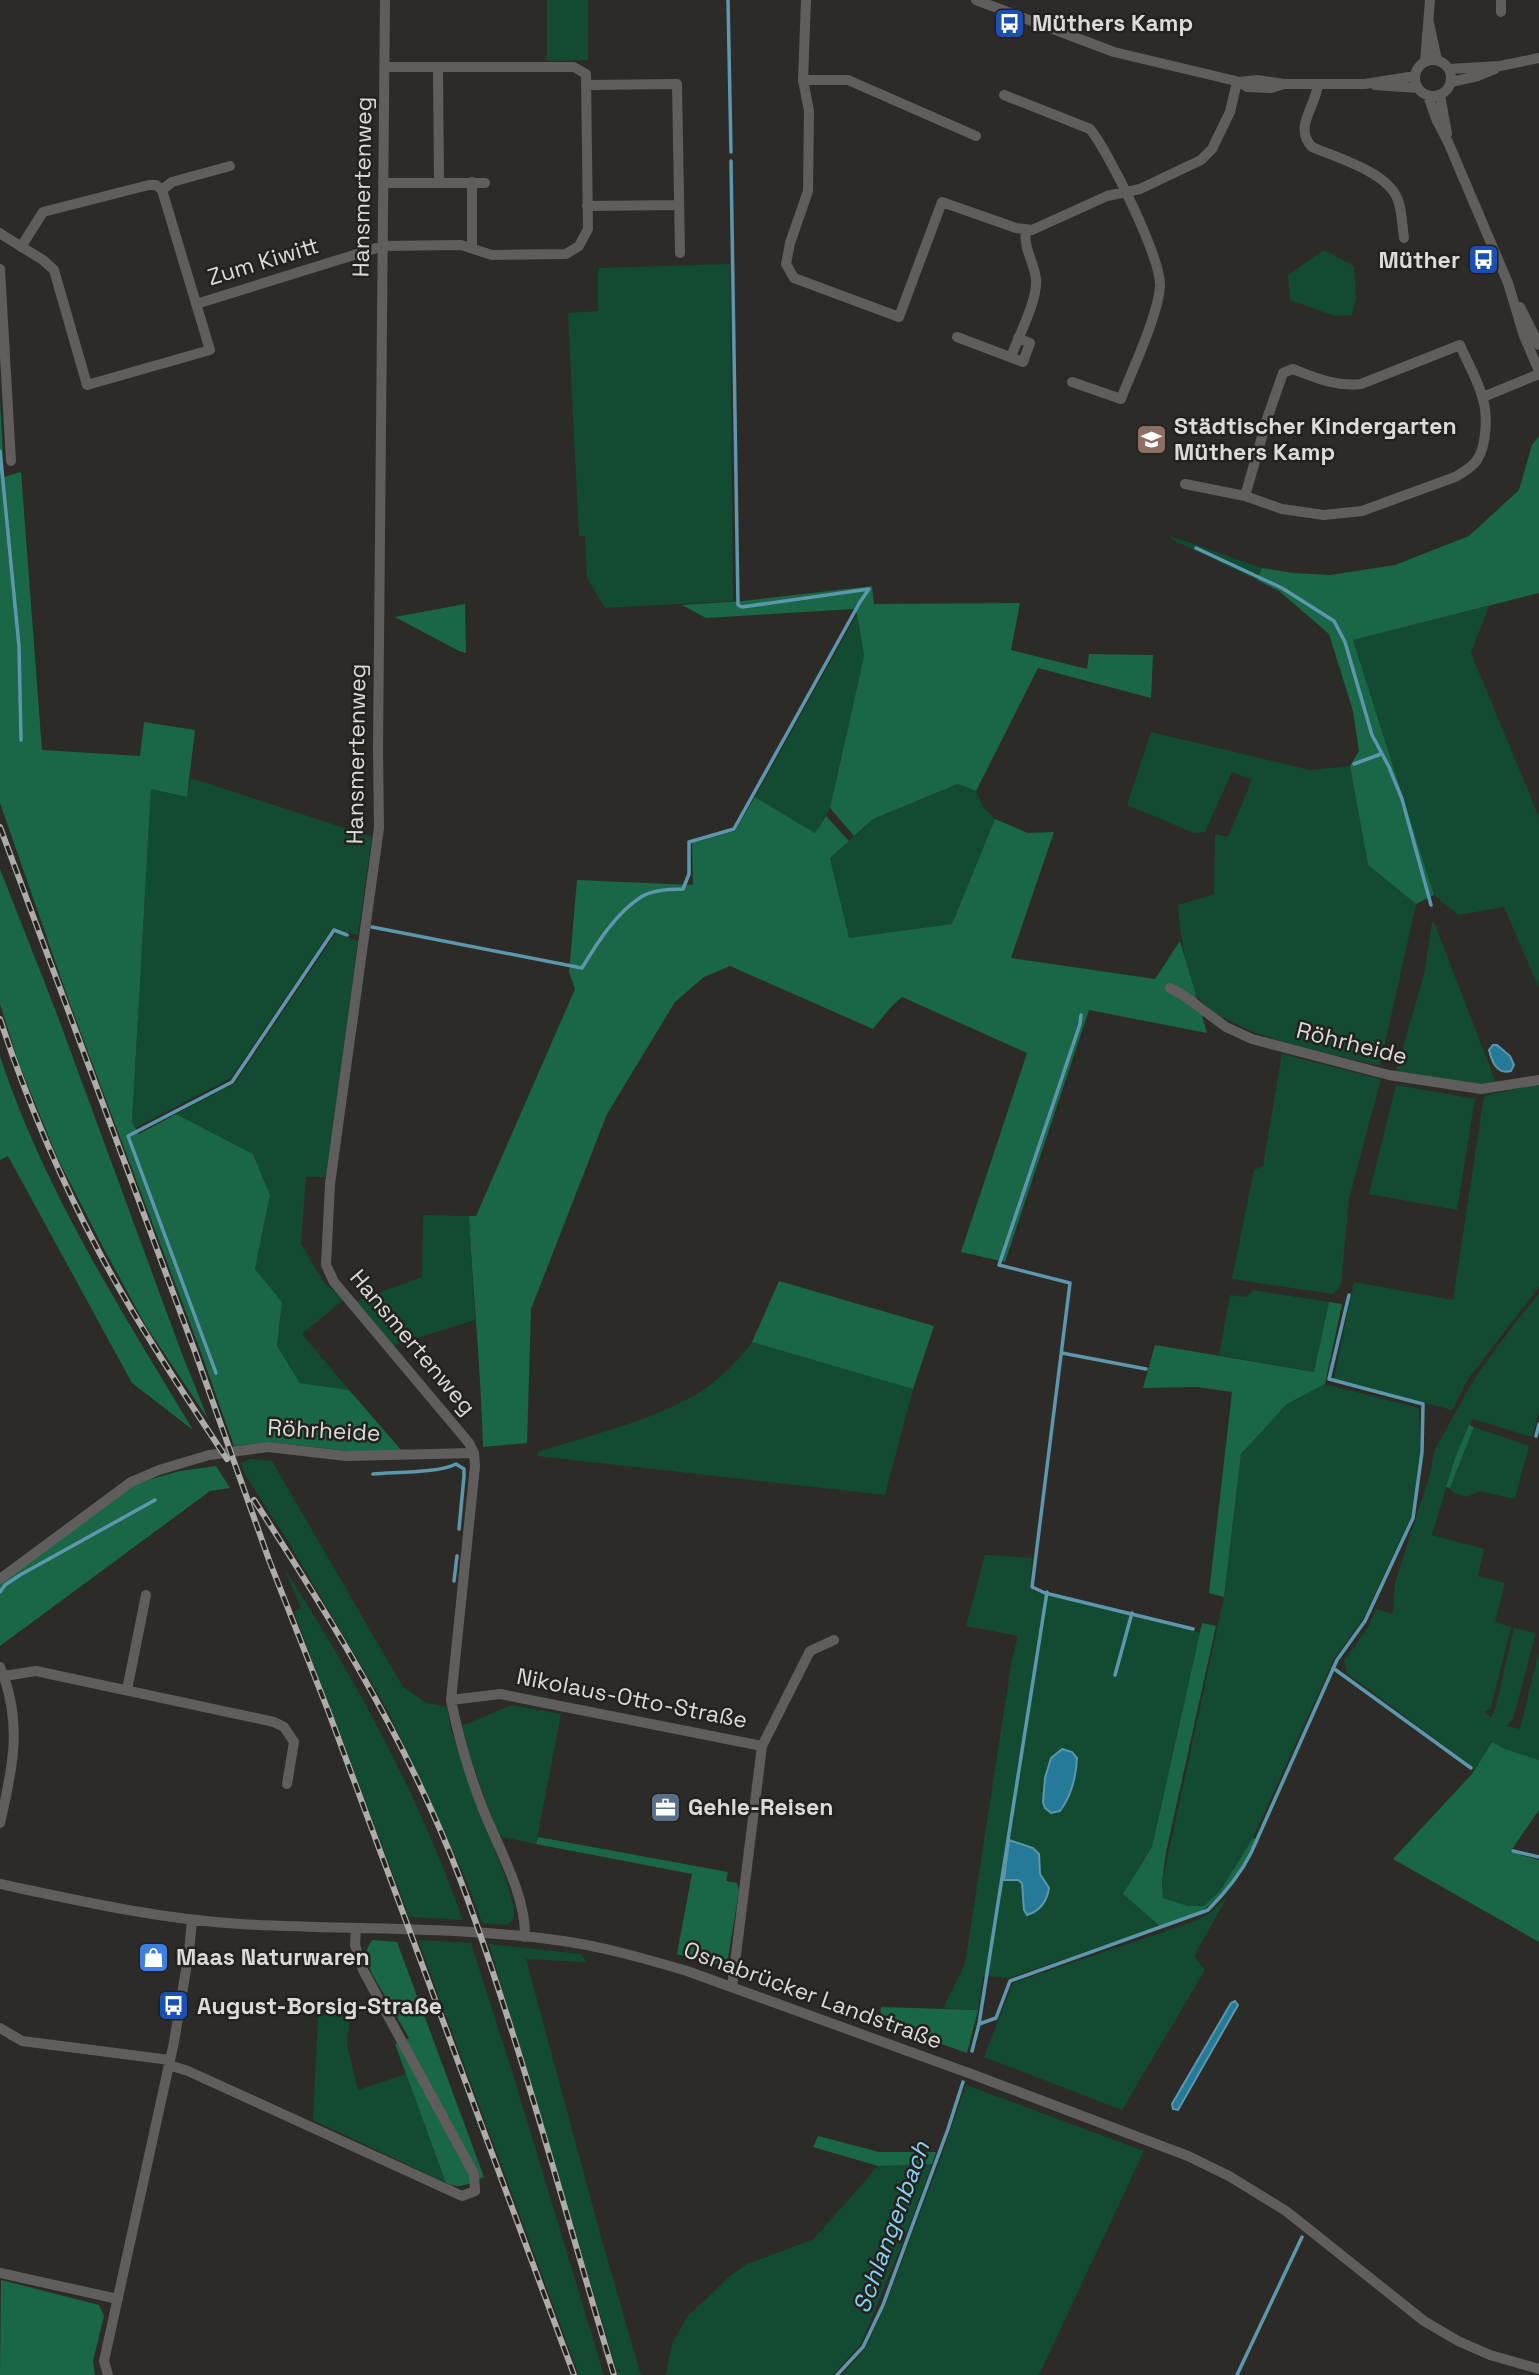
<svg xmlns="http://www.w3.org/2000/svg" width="1539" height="2375" viewBox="0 0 1539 2375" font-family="'Space Grotesk',sans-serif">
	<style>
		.green { fill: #134a32 }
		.forest { fill: #196746 }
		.water { fill: #257a99; stroke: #5c97ac; stroke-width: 2 }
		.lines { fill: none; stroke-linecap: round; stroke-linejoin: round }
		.stream { stroke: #5c97ac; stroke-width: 3.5 }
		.minor { stroke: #605e5d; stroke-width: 10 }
		.rail-casing { stroke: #aeacaa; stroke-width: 6 }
		.rail { stroke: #23221e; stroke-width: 3.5; stroke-dasharray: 10; stroke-linecap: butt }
		.labels { text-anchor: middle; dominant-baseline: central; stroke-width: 5; stroke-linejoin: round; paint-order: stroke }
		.poi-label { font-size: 23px; font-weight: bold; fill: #dddbd9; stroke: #23221e; text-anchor: start }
		.street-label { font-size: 23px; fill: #dddbd9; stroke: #23221e }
		.water-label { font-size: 24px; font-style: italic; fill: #87d2f2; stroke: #23221e }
	</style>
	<rect width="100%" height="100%" fill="#2d2b28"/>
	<path class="green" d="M547 0H588V60L547 61Z
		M1324 250 1354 266 1356 298 1352 315 1335 316 1290 300 1288 275Z
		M730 264 733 601 605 608 587 578 585 536H579L568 313 598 311V268Z
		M1171 536 1262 568 1257 580 1171 539Z
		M1489 606 1471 653 1539 817V988L1504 907 1458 915 1434 895 1353 640Z
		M857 614 864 656 830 808 815 833 755 797Z
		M1151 732 1310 770 1350 766 1368 865 1416 904 1380 1066C1328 1052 1236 1038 1199 999 1187 986 1179 924 1178 905L1214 894 1215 834 1228 837 1252 780 1232 772 1205 832 1194 833 1127 805Z
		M191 778 372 837 358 935 332 929 231 1078 135 1128 132 1122 151 789 187 797Z
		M959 784 976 791 983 807 995 819 952 924 849 939 830 858 873 819Z
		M1434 922 1496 1083 1481 1085 1396 1071 1424 975 1432 923Z
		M336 933 358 941 327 1177H306L301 1244 323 1281 343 1300 302 1334 349 1390 300 1383 277 1346 282 1302 255 1269 270 1195 253 1154 176 1114 235 1083Z
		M1282 1054 1381 1079 1349 1199 1341 1286 1333 1294 1232 1279 1254 1170 1263 1166Z
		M1539 1084V1287L1468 1379 1452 1410 1334 1379 1354 1282 1453 1300 1484 1096Z
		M1396 1085 1475 1099 1457 1210 1369 1194Z
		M423 1215 469 1216 475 1320 392 1346 354 1302 422 1277Z
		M1253 1290 1329 1302 1315 1372 1219 1355 1230 1295 1246 1297Z
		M1539 1294V1411L1532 1437 1473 1419 1455 1458 1432 1535 1484 1549 1478 1576 1505 1583 1495 1622 1511 1627 1491 1708 1484 1712 1491 1717 1495 1710 1514 1628 1536 1633 1513 1719 1507 1726 1520 1729 1539 1651V1760L1505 1749 1492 1742 1475 1769 1347 1673 1344 1661 1368 1627 1376 1609 1393 1614 1395 1583 1429 1477 1435 1449 1475 1378 1515 1323Z
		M752 1342 913 1389 885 1495 537 1456 538 1452C593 1434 663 1419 710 1385 727 1373 740 1358 752 1342Z
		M1325 1384 1419 1408 1420 1453 1411 1517 1363 1619 1334 1659 1253 1838 1220 1891 1204 1906H1188L1163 1898 1162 1883 1224 1597 1241 1454 1287 1404Z
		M1474 1427 1529 1446 1515 1499 1479 1491 1467 1497 1453 1492 1450 1488Z
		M251 1459 272 1461 403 1687 427 1703 447 1707 451 1730 506 1879 515 1911 513 1920 507 1925 482 1923 468 1884 388 1711 286 1538 246 1476 241 1463Z
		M985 1555 1032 1558 1030 1587 1034 1591 1200 1633 1152 1847 1124 1894 1160 1926 1009 1978 983 1976 978 2010 943 2008 965 1964 1012 1659 1018 1636 966 1626Z
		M284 1568C356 1679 419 1796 463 1920L409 1917 294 1612 301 1608Z
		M511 1705 561 1714 536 1844 498 1836 470 1756 462 1726Z
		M1227 1897 1194 1956 1205 1970 1122 2110 984 2057 1013 1983 1195 1921 1210 1913Z
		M418 1940 471 1943 515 2081 604 2375H579Z
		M489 1944 581 1954 586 1962 526 1959 601 2237 641 2375H618Z
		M318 2015H350L347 2044 358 2090 406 2074 446 2183 313 2120Z
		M966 2085 1144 2151 1039 2375H842L865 2349 885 2306 939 2163Z
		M932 2164 907 2232 861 2344 833 2375H666L672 2343 688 2316 730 2276 747 2264 814 2239 878 2166Z"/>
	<path class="forest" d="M0 400 4 477 21 472 42 750 140 756 144 722 195 730 187 797 151 789 132 1122 139 1134 176 1114 253 1154 270 1195 255 1269 282 1302 277 1346 300 1383 349 1390 402 1451H348L268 1442 234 1446 199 1347 70 1004 0 803Z
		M1539 436V593L1353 640 1434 895 1416 904 1368 865 1350 766 1359 751 1353 711 1329 634 1279 591 1257 580 1262 568 1293 573 1330 575 1395 565 1469 536 1519 490 1532 445Z
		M872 586 874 604 1020 603 1011 650 1087 669 1089 654 1153 655 1151 698 1038 668 976 791 958 784 873 819 854 836 830 808 864 656 857 614 854 609 706 618 682 605 743 601Z
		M465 604 466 653 459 651 395 617Z
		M755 797 815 833 826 816 849 841 830 858 849 938 952 924 995 819 1028 833 1054 832 1011 958 1155 979 1180 941 1207 1033 1089 1010 1005 1262 961 1252 1027 1053 902 997 891 1007 873 1029 730 966 704 977 675 1002 607 1114 531 1309 527 1443 483 1447C481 1370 473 1293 469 1216H476L575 989 569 972 577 880 693 885 692 843 735 831Z
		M0 869 55 1009 182 1354 208 1419 146 1326 103 1247 58 1159 19 1064 0 1004Z
		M0 1056C44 1190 121 1310 193 1430L132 1383 8 1156 0 1160Z
		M779 1281 934 1326 913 1389 752 1342Z
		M1329 1302 1342 1304 1325 1384 1287 1404 1241 1454 1224 1597 1209 1593 1232 1392 1197 1387 1143 1388 1155 1345 1314 1372Z
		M1469 1425 1474 1427 1450 1488 1446 1487 1455 1458Z
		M216 1466 230 1488 210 1491 0 1646V1584L137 1483 180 1471Z
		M1202 1623 1216 1626 1166 1852 1162 1883 1163 1898 1188 1906H1204L1220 1891 1253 1838 1256 1839C1245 1863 1229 1891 1207 1907 1195 1917 1175 1921 1160 1926L1123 1894 1152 1847Z
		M1492 1742 1505 1749 1539 1760V1810L1510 1852 1539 1860V1942L1393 1859 1472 1774Z
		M538 1837 728 1872 726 1881 737 1883 739 1891 728 1958 714 1965 677 1954 692 1874 536 1844Z
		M372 1940 397 1942 484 2177C471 2183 460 2190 446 2183L395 2044 409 2038 371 1972 366 1951Z
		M881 2007 978 2010 967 2053 880 2022Z
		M818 2136 879 2152H936L932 2164 878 2166 813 2147Z
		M1 2280 99 2305 104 2316 93 2361 95 2375H0Z"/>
	<path class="water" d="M1493 1045H1497L1510 1056 1514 1065 1511 1071C1497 1075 1492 1062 1489 1050Z
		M1062 1749 1072 1752 1077 1758C1076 1778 1072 1795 1060 1811L1051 1813 1045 1808 1043 1802 1045 1778 1051 1758Z
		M1009 1840 1033 1848 1039 1854 1040 1874 1049 1888C1047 1901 1040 1911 1027 1915L1024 1910 1022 1883 1018 1880H1004Z
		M1235 2001 1238 2005 1178 2110 1173 2109 1172 2104 1231 2003Z"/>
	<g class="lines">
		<path class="stream" d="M728 0 731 152
			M731 161 738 605 742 607 869 589
			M0 451 19 646 21 740
			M1196 548 1282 588 1334 621 1345 642 1372 735 1389 767 1402 799 1431 905
			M1354 764 1381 754
			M372 927 582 968C597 943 616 913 641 897 652 890 671 889 683 889L689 874V842L734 829 860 602 869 589
			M1081 1015 1080 1024 999 1265 1070 1283 1032 1587 1045 1593 1193 1629
			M1062 1353 1146 1369
			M216 1373 128 1136 232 1082 334 930 347 935
			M1536 1436 1539 1424
			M373 1474C395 1472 439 1473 456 1464L464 1469V1476L459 1529
			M454 1581 457 1556
			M0 1592 5 1585 20 1575 155 1500
			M1333 1668 1471 1768
			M1115 1675 1132 1613
			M1513 1851 1539 1857
			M979 2024 996 2018 1010 1981 1208 1910C1225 1893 1240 1875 1251 1853L1337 1660 1365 1621 1413 1518 1422 1452 1423 1404 1329 1379 1349 1295
			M972 2051 979 2024 1047 1592
			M837 2375 863 2347 883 2305 948 2129 963 2082
			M1237 2375 1302 2237"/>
		<path class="minor" d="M385 0 378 750 379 828 330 1184 326 1265 334 1282 469 1443 474 1453 475 1466 451 1700C458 1735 468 1770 481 1804 496 1844 526 1893 525 1937
			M806 0 803 80 809 111 808 191 790 243 786 264 794 278 899 317 942 202 1016 228 1032 230 1107 196 1140 189 1201 160 1212 149 1230 112 1237 82
			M976 0 1114 52 1240 82 1247 87 1271 88 1284 84H1365L1415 76
			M1501 12V0
			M1429 23 1437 60
			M1415 78a18 18 0 1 1 36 0a18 18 0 1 1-36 0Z
			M1425 62 1430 0
			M438 67 439 182
			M1449 69 1500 66 1539 58
			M803 80H848L976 136
			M1240 82 1257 80 1284 84
			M1451 82 1478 76 1495 69
			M1318 84C1316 107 1293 127 1312 147 1337 158 1388 172 1398 200 1402 211 1402 225 1404 238
			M588 85 677 84 680 253
			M1375 85 1418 88
			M1004 95 1090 129C1109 152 1161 258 1160 286 1158 316 1132 370 1121 399L1072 382
			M1440 95 1447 134
			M1428 96 1437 121 1448 142 1508 283 1524 336 1539 371
			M472 182V248
			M383 183H485
			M162 190 172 182 230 166
			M587 206 679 205
			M0 233 4 236 43 260 54 270 87 385 210 350 162 190 156 185H149L43 212 21 247
			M0 269 11 461
			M196 304 383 246 461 245 492 255 566 254 579 246 588 229 586 74 574 67H385
			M1520 307 1539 345
			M957 337 1023 362 1030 343 1018 338
			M1011 357C1018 337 1038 300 1036 279 1034 261 1023 248 1026 231
			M1483 397 1539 374
			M1185 484 1245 496 1282 509 1324 515 1362 511 1455 477C1463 472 1472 468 1477 460 1487 445 1488 413 1482 396 1477 378 1467 362 1460 345L1361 384C1336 387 1316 378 1293 369L1283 373 1268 416 1245 496
			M1170 988 1183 995 1226 1027 1252 1039 1389 1075 1481 1089 1539 1080
			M0 1579 131 1482 159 1470 209 1455 268 1447 346 1456 474 1453
			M0 1667C23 1721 13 1768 0 1823
			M4 1676 36 1671 274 1722 284 1727 294 1742 287 1784
			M127 1690 146 1595
			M451 1700 500 1694 762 1746
			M0 1884C80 1901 159 1919 240 1924 347 1930 458 1926 563 1941 605 1947 646 1959 687 1971L974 2075 1188 2156 1229 2176 1286 2211 1424 2321 1458 2341 1490 2355 1539 2369
			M732 1987 762 1746 810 1651 834 1640
			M0 2028 22 2041 170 2060
			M169 2065 188 2071 462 2196 475 2191 474 2174 363 1970 355 1945 356 1929
			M0 2273 118 2299
			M108 2375 104 2361 174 2042 189 1952 192 1920"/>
		<defs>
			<path id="rail" d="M0 827 194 1349 269 1560 329 1713 574 2375
				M0 1019C26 1098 59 1176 98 1250 136 1322 182 1391 227 1459
				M254 1500C326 1611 396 1723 447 1846 471 1904 491 1965 510 2025 547 2141 579 2259 614 2375"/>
		</defs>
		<use href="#rail" class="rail-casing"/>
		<use href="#rail" class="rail"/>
	</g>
	<defs>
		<symbol id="bus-square" viewBox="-11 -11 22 22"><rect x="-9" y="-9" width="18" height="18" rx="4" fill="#1a4fb4" stroke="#23221e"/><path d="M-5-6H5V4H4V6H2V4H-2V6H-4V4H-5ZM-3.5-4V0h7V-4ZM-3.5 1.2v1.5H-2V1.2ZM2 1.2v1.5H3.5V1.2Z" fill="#fff"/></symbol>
		<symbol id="school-square" viewBox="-11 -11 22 22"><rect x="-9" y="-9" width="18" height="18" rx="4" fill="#8d6e63" stroke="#23221e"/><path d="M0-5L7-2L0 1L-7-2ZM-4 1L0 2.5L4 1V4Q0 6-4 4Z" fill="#fff"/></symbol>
		<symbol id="office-square" viewBox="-11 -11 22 22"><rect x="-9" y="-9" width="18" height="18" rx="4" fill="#5c6f8a" stroke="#23221e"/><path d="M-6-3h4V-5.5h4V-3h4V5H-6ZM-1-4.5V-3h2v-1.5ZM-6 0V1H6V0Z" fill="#fff"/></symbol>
		<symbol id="shop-square" viewBox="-11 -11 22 22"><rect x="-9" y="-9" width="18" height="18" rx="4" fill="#3f7fe0" stroke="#23221e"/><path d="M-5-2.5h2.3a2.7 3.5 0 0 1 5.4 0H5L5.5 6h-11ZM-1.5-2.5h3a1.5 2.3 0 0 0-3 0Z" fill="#fff"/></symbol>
	</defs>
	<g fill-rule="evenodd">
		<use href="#bus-square" x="992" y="6" width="35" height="35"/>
		<use href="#bus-square" x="1466" y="242" width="35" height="35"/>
		<use href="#school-square" x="1134" y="422" width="35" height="35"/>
		<use href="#office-square" x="648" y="1790" width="35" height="35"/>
		<use href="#shop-square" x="136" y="1940" width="35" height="35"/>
		<use href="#bus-square" x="156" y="1988" width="35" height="35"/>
	</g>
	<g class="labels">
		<g class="poi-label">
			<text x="1032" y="23">Müthers Kamp</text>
			<text x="1460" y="260" text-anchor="end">Müther</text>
			<text x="1174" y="426">Städtischer Kindergarten<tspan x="1174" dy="26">Müthers Kamp</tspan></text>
			<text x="688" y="1807">Gehle-Reisen</text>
			<text x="176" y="1957">Maas Naturwaren</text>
			<text x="197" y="2006">August-Borsig-Straße</text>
		</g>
		<g class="street-label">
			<text transform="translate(362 187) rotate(-89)">Hansmertenweg</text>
			<text transform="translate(263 261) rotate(-17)">Zum Kiwitt</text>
			<text transform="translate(356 754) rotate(-89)">Hansmertenweg</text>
			<text transform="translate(1352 1043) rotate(14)">Röhrheide</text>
			<text transform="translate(413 1342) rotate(50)">Hansmertenweg</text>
			<text transform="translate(324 1430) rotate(3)">Röhrheide</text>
			<text transform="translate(632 1698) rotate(11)">Nikolaus-Otto-Straße</text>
			<text transform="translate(813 1995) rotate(20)">Osnabrücker Landstraße</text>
		</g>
		<g class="water-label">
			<text transform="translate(891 2227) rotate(-70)">Schlangenbach</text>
		</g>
	</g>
</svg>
